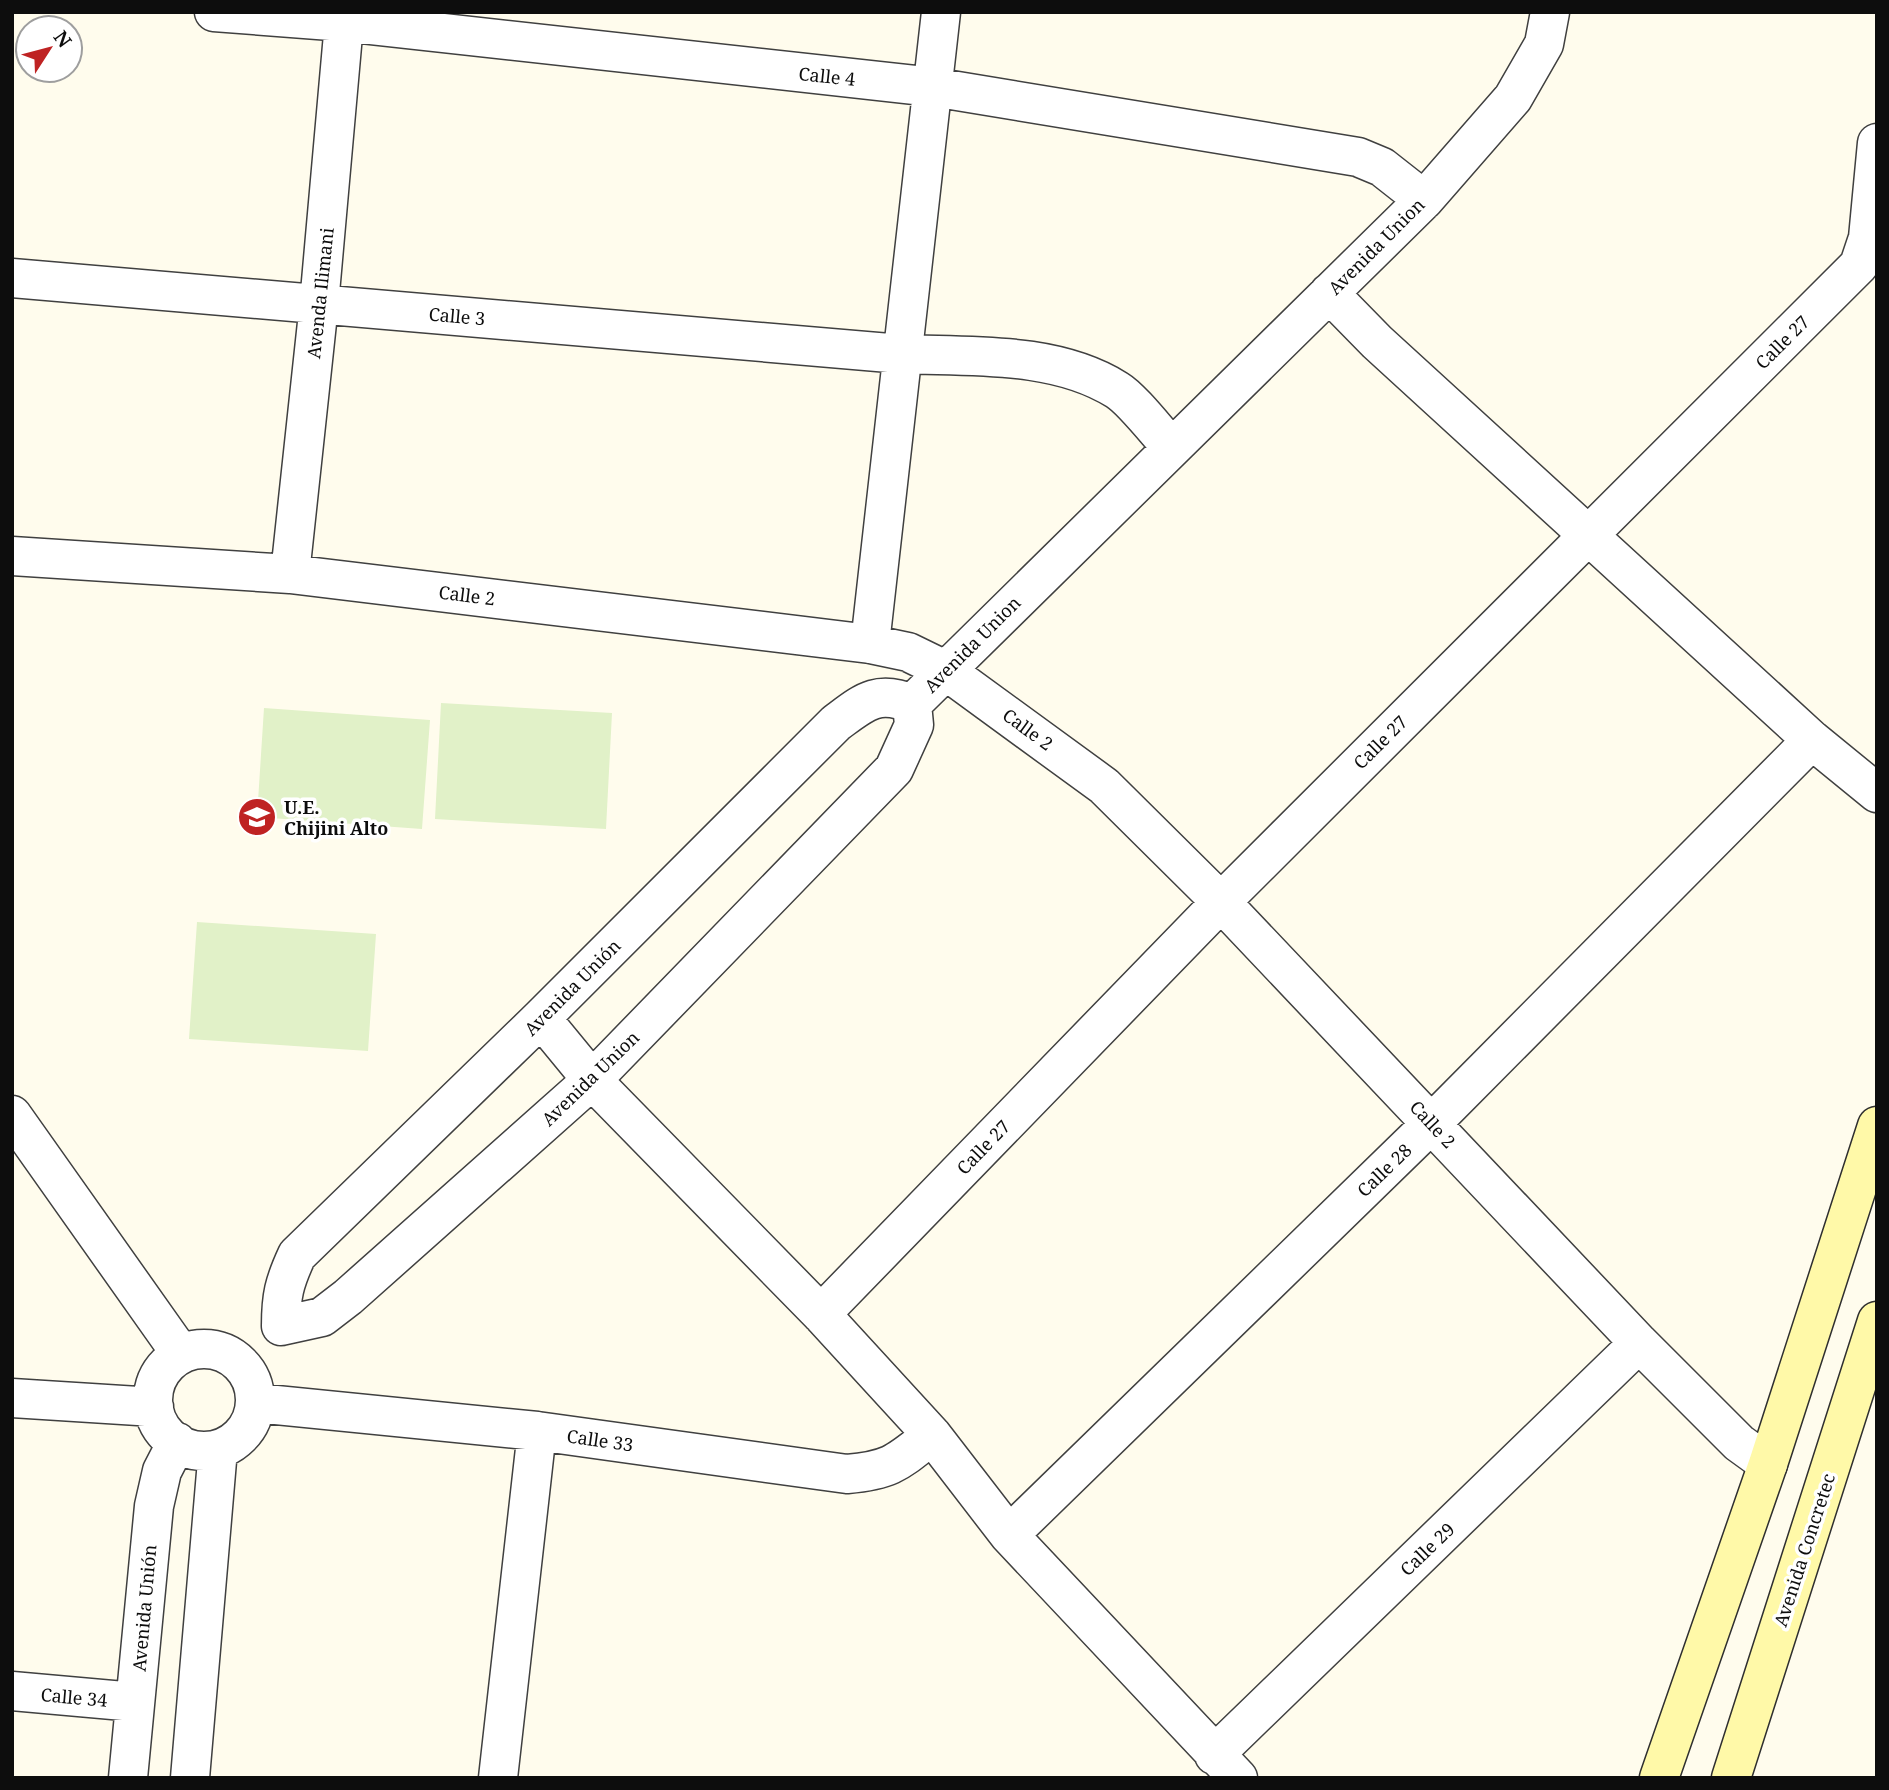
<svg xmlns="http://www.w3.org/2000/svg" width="1889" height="1790" viewBox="0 0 1889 1790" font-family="'Noto Serif',serif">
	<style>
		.pitch { fill: #e1f1c8 }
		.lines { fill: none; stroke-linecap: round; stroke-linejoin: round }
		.street-casing { stroke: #404040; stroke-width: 41 }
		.secondary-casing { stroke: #2f2f2f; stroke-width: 41 }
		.street { stroke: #fff; stroke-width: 38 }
		.secondary { stroke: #fff9a8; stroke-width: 38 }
		.labels { text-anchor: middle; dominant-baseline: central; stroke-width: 7; stroke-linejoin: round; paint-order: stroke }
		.street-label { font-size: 18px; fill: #0d0d0d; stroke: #fff }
		.poi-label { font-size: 18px; font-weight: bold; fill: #0d0d0d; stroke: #fff; text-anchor: start }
	</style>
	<rect width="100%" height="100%" fill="#fffced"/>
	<path class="pitch" d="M441 703 612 713 606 829 435 819Z
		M264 708 430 720 422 829 257 817Z
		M197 922 376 934 368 1051 189 1039Z"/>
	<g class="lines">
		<defs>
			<path id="street" d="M214 12 344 22 933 87 1358 157 1382 167 1424 200
				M12 278 901 354C971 357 1055 351 1117 390 1132 399 1158 433 1172 448
				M1329 293 1377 342 1812 740 1877 793
				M12 556 290 574 870 644 908 652 945 670 1104 786 1221 902 1639 1343 1739 1443 1768 1464
				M290 574 319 304 345 12
				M870 644 941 12
				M541 1018 592 1080 821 1314 932 1435 1009 1535 1238 1778
				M12 1115 181 1354
				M821 1314 1221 902 1859 265 1868 238 1877 143
				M281 1326 322 1317 348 1297 592 1080 894 769 914 725 912 704 1424 200 1513 98 1544 44 1550 12
				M281 1326C281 1296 284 1283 297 1255L541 1018 836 723C863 703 877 689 912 704
				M153 1400a51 51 0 1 1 102 0a51 51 0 1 1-102 0Z
				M12 1398 154 1407
				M256 1403 537 1431 847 1474C892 1470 898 1462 932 1435
				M1009 1535 1432 1123 1812 740
				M12 1691 135 1702
				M1214 1755 1639 1343
				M128 1778 154 1506 162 1471 177 1442
				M190 1778 218 1449
				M498 1778 537 1431"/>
			<path id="secondary" d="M1659 1778 1768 1464 1877 1126
				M1731 1778 1877 1321"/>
		</defs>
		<use href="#street" class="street-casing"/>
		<use href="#secondary" class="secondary-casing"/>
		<use href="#street" class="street"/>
		<use href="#secondary" class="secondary"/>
	</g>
	<defs>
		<symbol id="school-disc" viewBox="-11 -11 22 22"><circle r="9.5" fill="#bf2323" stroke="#fff"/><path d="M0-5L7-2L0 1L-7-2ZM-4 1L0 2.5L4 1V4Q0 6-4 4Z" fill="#fff"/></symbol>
	</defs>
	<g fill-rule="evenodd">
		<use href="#school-disc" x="235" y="795" width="44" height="44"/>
	</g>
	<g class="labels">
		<g class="street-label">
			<text transform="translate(827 76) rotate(6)">Calle 4</text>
			<text transform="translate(1376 246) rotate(-45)">Avenida Union</text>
			<text transform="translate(320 293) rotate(-84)">Avenda Ilimani</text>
			<text transform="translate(457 316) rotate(5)">Calle 3</text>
			<text transform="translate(1782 342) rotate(-45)">Calle 27</text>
			<text transform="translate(467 595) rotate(7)">Calle 2</text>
			<text transform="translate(972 644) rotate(-45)">Avenida Union</text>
			<text transform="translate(1028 729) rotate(36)">Calle 2</text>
			<text transform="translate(1380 742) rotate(-45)">Calle 27</text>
			<text transform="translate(572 987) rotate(-45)">Avenida Unión</text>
			<text transform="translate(590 1078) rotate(-44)">Avenida Union</text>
			<text transform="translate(1433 1124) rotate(47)">Calle 2</text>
			<text transform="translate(983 1147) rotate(-46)">Calle 27</text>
			<text transform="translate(1384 1170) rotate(-44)">Calle 28</text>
			<text transform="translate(600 1440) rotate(8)">Calle 33</text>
			<text transform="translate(1427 1549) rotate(-44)">Calle 29</text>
			<text transform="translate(1804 1550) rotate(-72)">Avenida Concretec</text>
			<text transform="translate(144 1608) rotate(-85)">Avenida Unión</text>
			<text transform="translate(74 1697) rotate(5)">Calle 34</text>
		</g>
		<g class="poi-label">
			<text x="284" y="807">U.E.<tspan x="284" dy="21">Chijini Alto</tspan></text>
		</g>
	</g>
	<rect width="1889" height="1790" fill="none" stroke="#0d0d0d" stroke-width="28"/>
	<g transform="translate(49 49) rotate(54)"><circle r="33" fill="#ffffff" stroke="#9e9e9e" stroke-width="2"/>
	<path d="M0-5L12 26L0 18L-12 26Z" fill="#bf2323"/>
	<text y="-10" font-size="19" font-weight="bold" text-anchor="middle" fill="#0d0d0d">N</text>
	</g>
</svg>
